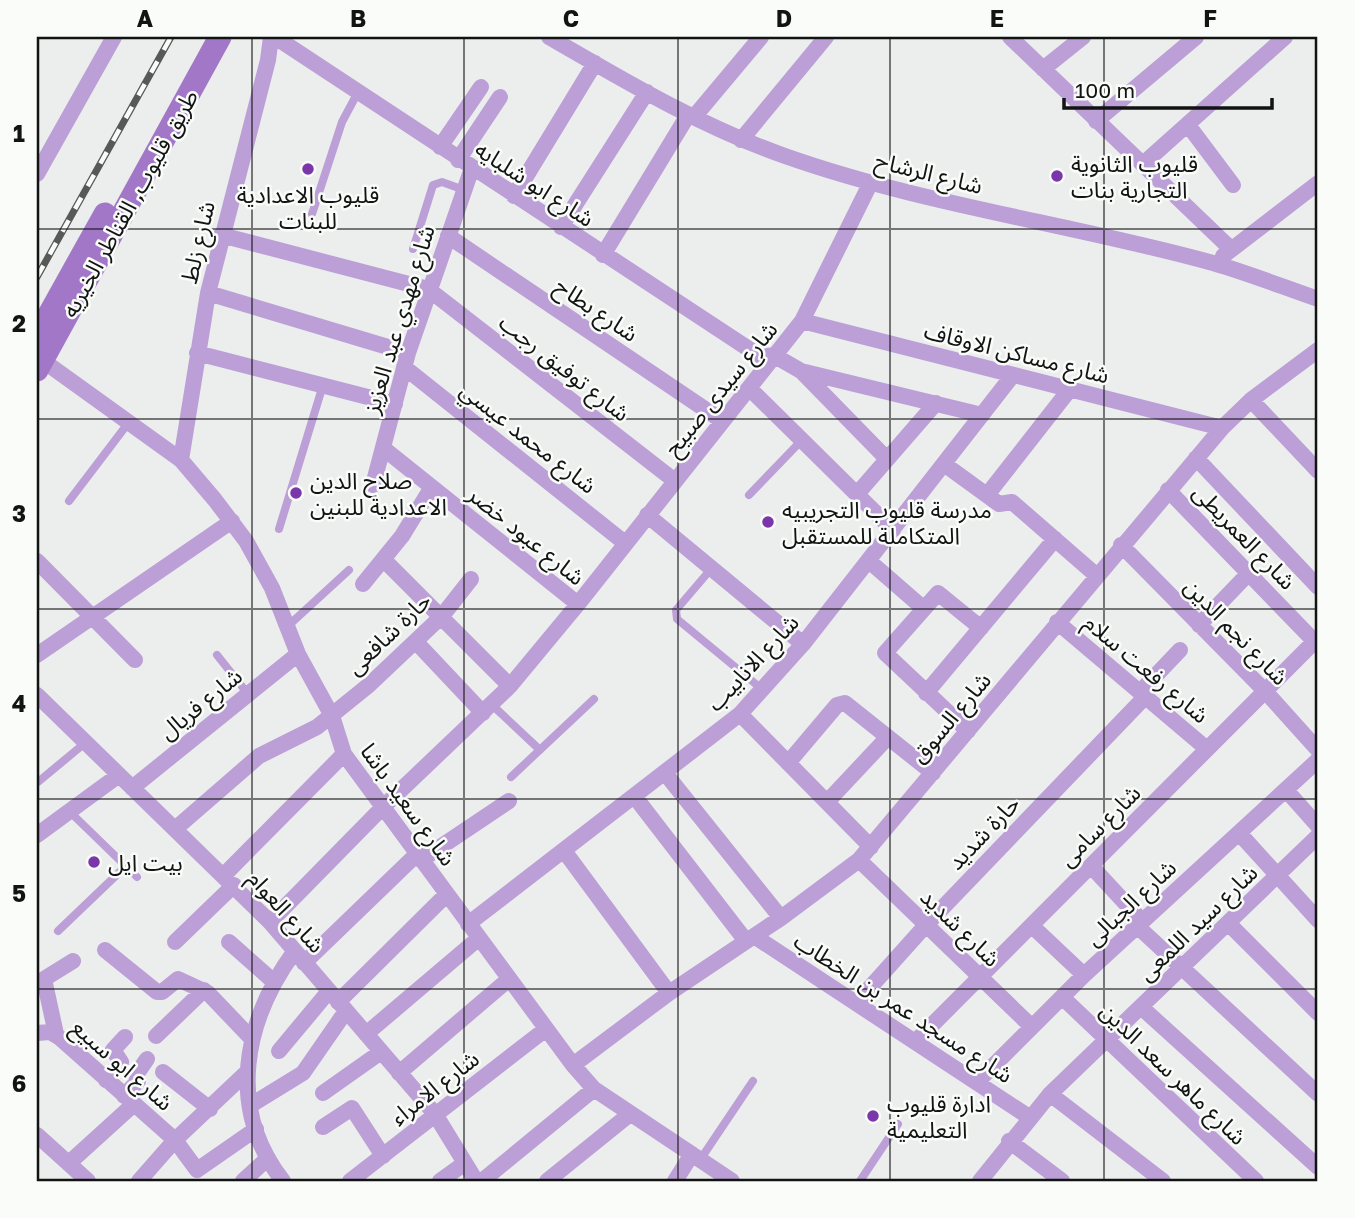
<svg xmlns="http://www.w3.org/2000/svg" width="1355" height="1218" viewBox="0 0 1355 1218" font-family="'Golos Text','Noto Sans Arabic',sans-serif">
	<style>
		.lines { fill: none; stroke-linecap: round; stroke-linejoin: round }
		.lane { stroke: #bb9fd6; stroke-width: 8 }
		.street { stroke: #bb9fd6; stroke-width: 16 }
		.secondary { stroke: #a377c8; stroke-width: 23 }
		.rail-casing { stroke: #575858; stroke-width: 7 }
		.rail { stroke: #f9fcf9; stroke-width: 4.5; stroke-dasharray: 13; stroke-linecap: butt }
		.grid { fill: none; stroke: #121313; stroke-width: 2; stroke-opacity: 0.55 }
		.poi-dot { fill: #7b36aa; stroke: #f9fcf9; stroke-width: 2.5 }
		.labels { text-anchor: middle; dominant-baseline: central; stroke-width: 5; stroke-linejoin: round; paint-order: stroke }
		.poi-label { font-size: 23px; fill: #121313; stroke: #f9fcf9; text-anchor: start }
		.street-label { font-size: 23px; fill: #121313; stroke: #f9fcf9 }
		.neatline { fill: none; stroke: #121313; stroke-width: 2.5 }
		.grid-label { font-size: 23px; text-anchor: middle; font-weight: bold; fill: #121313 }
	</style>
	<rect width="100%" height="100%" fill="#ebeeec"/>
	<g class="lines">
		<path class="lane" d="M312 214 342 122 358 92
			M413 249 433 185 442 182 464 190
			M749 495 802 440
			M69 501 129 422
			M279 529 323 385
			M711 569 676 610 677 619 763 690
			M289 625 349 570
			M217 655 248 694
			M491 704 540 750
			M511 777 594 699
			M38 782 85 743
			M69 811 137 877
			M58 931 126 866
			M700 1160 753 1081
			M860 1181 898 1124"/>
		<path class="street" d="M275 37 758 355 775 356 801 371 887 459
			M549 37C625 81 702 127 785 156 924 205 1072 224 1213 263 1248 273 1283 287 1318 299
			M1010 37 1231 249
			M1043 69 1083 37
			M694 117 761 37
			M1096 121 1196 37
			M1188 125 1233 185
			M741 140 826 37
			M440 147 481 87
			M458 160 500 97
			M1143 164 1285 37
			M37 174 114 37
			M514 196 595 63
			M561 227 647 92
			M221 235 428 289 675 481
			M448 236 721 420
			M603 255 688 115
			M1223 256 1318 183
			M208 293 408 353
			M802 321 1222 428
			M197 353 395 404
			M42 360 181 460 215 500 246 541 272 588 298 654 332 716 344 754 573 1065 594 1089 732 1181
			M404 367 625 543
			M801 371 982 415
			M749 388 893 530
			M1251 400 1318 471
			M383 448 578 604
			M1196 458 1318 587
			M181 460 208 293 268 60 271 37
			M944 464 999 504 1012 502 1096 575
			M373 485 408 353 472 168
			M1168 490 1318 645
			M857 494 936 403
			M987 495 1070 389
			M647 515 803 644
			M1121 545 1265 691 1318 750
			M384 560 510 686
			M37 561 135 660
			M869 561 923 608
			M363 584 402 536 432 487
			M1057 622 1207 749
			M1199 625 1249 573
			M416 642 483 713
			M37 655 232 521
			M1140 692 1180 650
			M926 693 1055 539
			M37 695 270 922 435 1114 476 1181
			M740 714 871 847
			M968 731 885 653 938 593 981 628
			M788 763 837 705 845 703 933 773
			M665 773 781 918
			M132 788 298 654
			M1286 790 1318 826
			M635 797 746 941
			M827 802 888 737
			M175 829 259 756 317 727 369 685 442 616 471 579
			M1239 833 1318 920
			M37 835 119 775
			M565 852 669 993
			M421 860 509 801
			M859 860 1031 1026
			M1091 866 1142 921
			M224 875 344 754
			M270 922 382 808 510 686 578 604 802 321 871 182
			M1228 923 1318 1013
			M468 924 740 714 803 644 1013 375
			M1032 926 1084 975
			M1137 926 1318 1094
			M754 936 1029 1117
			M175 942 234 885
			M229 942 273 981
			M105 950 157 992H162L178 979 208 993 251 1038
			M304 963 417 854
			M1062 997 1256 1181
			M338 1002 447 894
			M857 1002 926 925 1145 697
			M1141 1007 1318 1167
			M37 1033 50 1032 60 1038 175 1140 197 1170
			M56 1034 44 979 73 961
			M366 1034 479 938
			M156 1036 204 990
			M916 1041 1315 641
			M279 1051 329 991
			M573 1065 669 993 781 918 859 860 1222 428 1251 400 1318 350
			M163 1072 210 1109
			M399 1073 509 979
			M106 1080 121 1062 113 1050 125 1037
			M977 1082 1084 975 1318 760
			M323 1093 381 1052
			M1050 1094 1163 1181
			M124 1096 138 1081 136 1075 147 1059
			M251 1105 303 1073 346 1011
			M323 1127 352 1108 383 1156
			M37 1135 88 1181
			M1009 1141 1062 1181
			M69 1163 134 1104
			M197 1170 256 1129
			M139 1181 175 1140 248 1071
			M243 1181 268 1158
			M283 1181C226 1108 244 1021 294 952
			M350 1181 546 1029
			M440 1181 465 1163
			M482 1181 594 1089
			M547 1181 630 1114
			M675 1181 692 1154
			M980 1181 1050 1094 1318 836"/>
		<path class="secondary" d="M37 336 105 214
			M37 370 220 37"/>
		<defs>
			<path id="rail" d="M37 277 171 37"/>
		</defs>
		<use href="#rail" class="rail-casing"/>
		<use href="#rail" class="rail"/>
	</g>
	<path class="grid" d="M252 37V1181M464 37V1181M678 37V1181M890 37V1181M1104 37V1181M37 229H1318M37 419H1318M37 609H1318M37 799H1318M37 989H1318"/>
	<g class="poi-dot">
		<circle cx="308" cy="169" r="7"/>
		<circle cx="1057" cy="176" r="7"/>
		<circle cx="296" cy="493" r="7"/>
		<circle cx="768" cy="522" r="7"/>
		<circle cx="94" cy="862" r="7"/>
		<circle cx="873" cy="1116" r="7"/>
	</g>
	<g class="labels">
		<g class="poi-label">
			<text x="1071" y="163">قليوب الثانوية<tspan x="1071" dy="26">التجارية بنات</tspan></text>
			<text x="308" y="194" text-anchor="middle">قليوب الاعدادية<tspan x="308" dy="26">للبنات</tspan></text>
			<text x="310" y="480">صلاح الدين<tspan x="310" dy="26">الاعدادية للبنين</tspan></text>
			<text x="782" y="509">مدرسة قليوب التجريبيه<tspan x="782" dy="26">المتكاملة للمستقبل</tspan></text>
			<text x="108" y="862">بيت ايل</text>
			<text x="887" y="1103">ادارة قليوب<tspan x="887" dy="26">التعليمية</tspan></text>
		</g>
		<g class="street-label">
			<text transform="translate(929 172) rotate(14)">شارع الرشاح</text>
			<text transform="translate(535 183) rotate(33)">شارع ابو شلبايه</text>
			<text transform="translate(129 203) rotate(-61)">طريق قليوب, القناطر الخيريه</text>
			<text transform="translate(197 242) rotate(-77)">شارع زلط</text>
			<text transform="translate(597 309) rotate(34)">شارع بطاح</text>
			<text transform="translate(398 319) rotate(-73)">شارع مهدي عبد العزيز</text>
			<text transform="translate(1017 352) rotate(14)">شارع مساكن الاوقاف</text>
			<text transform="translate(565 367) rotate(38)">شارع توفيق رجب</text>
			<text transform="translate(720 388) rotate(-51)">شارع سيدى صبيح</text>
			<text transform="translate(529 437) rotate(38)">شارع محمد عيسي</text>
			<text transform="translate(527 535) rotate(39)">شارع عبود خضر</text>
			<text transform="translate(1245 536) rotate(46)">شارع العمريطى</text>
			<text transform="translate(1237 631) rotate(46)">شارع نجم الدين</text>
			<text transform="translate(388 633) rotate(-44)">حارة شافعى</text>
			<text transform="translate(752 662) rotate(-47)">شارع الانابيب</text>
			<text transform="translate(1147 668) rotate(40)">شارع رفعت سلام</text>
			<text transform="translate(200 703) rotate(-39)">شارع فريال</text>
			<text transform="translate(950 717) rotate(-50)">شارع السوق</text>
			<text transform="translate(409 804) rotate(54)">شارع سعيد باشا</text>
			<text transform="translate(1099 825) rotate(-45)">شارع سامى</text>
			<text transform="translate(983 832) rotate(-46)">حارة شديد</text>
			<text transform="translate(1130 902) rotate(-43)">شارع الجبالى</text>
			<text transform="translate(287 911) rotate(48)">شارع العوام</text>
			<text transform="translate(1197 922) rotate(-44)">شارع سيد اللمعى</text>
			<text transform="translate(961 927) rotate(44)">شارع شديد</text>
			<text transform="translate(904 1007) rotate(33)">شارع مسجد عمر بن الخطاب</text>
			<text transform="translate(123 1064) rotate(41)">شارع ابو سبيع</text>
			<text transform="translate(1174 1073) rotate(44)">شارع ماهر سعد الدين</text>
			<text transform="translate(434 1087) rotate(-38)">شارع الامراء</text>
		</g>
	</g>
	<rect width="1355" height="1218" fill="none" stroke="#f9fcf9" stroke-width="77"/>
	<path d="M1064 98v10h208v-10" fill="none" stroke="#121313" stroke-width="3.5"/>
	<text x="1075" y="98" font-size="21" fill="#121313" stroke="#f9fcf9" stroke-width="5" paint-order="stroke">100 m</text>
	<rect x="38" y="38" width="1278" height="1142" class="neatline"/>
	<g class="grid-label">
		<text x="145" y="27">A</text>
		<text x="358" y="27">B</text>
		<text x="571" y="27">C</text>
		<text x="784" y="27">D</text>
		<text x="997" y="27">E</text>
		<text x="1210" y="27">F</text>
		<text x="19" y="142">1</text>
		<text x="19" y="332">2</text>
		<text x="19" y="522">3</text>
		<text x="19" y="712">4</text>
		<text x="19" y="902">5</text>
		<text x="19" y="1092">6</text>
	</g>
</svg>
